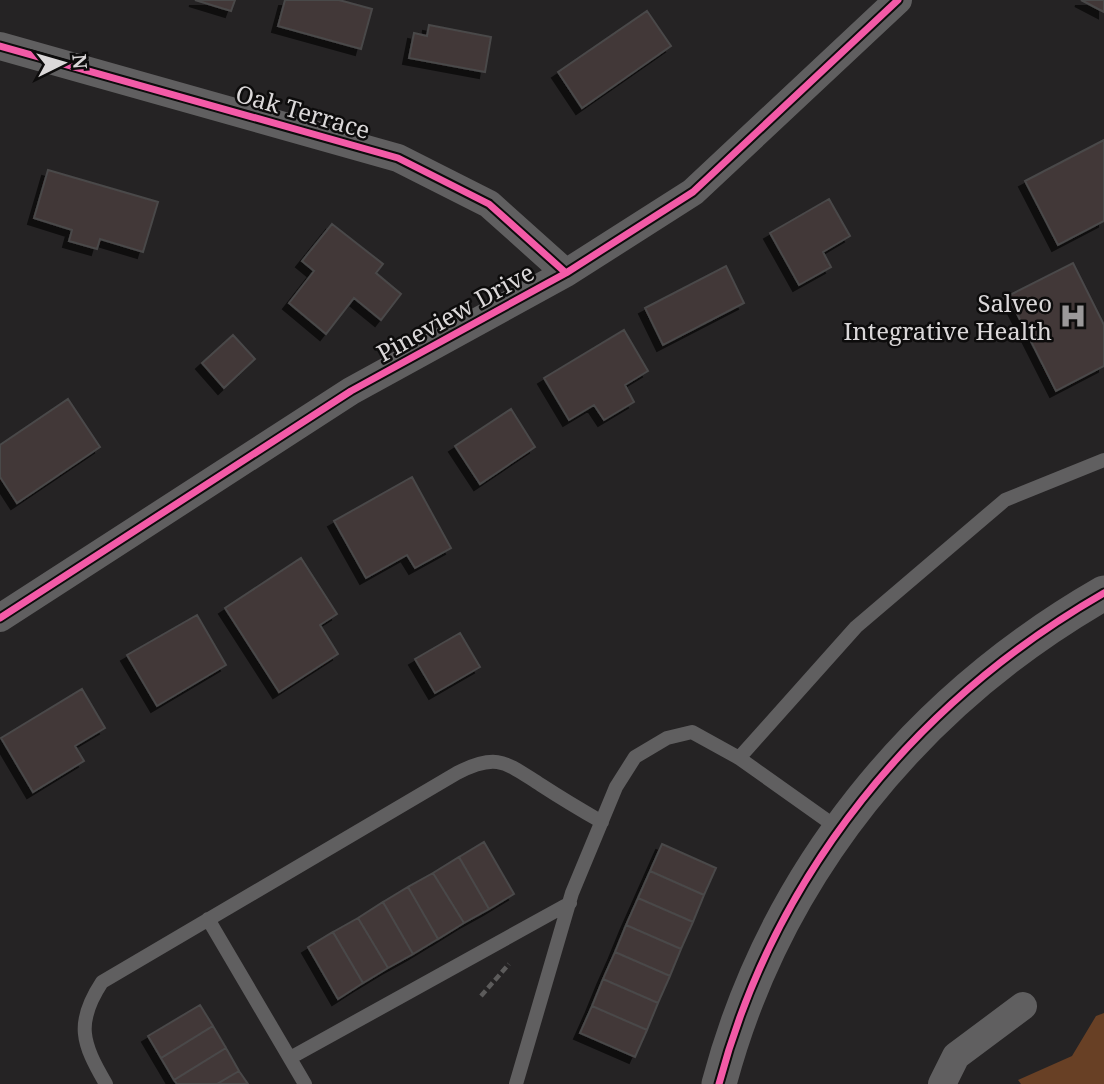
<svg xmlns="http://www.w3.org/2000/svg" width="1104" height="1084" viewBox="0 0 1104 1084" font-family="'Noto Serif',serif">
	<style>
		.forest { fill: #684025 }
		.building { fill: #433838; stroke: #4a4849; stroke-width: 2; filter: url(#shadow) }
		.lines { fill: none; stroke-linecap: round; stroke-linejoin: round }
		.path { stroke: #5c5b5b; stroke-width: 4.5; stroke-dasharray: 7 3.5; stroke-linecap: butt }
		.service { stroke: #605f60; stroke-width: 14 }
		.minor { stroke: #605f60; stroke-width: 28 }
		.tertiary { stroke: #605f60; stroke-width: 35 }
		.cycleway-casing { stroke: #0d0c0c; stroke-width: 11 }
		.cycleway { stroke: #f35aa7; stroke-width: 7 }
		.labels { text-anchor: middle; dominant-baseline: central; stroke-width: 5; stroke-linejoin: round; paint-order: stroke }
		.street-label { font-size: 24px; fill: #dbd8d9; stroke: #0d0c0c }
		.poi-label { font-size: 24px; fill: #dbd8d9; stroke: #0d0c0c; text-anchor: end }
	</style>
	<defs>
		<filter id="shadow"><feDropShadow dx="-6" dy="6" stdDeviation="0" flood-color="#0009"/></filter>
	</defs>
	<rect width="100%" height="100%" fill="#252324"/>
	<path class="forest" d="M1104 1013V1084H1021L1018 1080 1072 1056 1096 1016Z"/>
	<path class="building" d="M195 0H235L231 11Z
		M285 0H339L372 9 361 49 278 26Z
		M1081 0H1104V12Z
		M647 11 671 46 582 108 558 72Z
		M429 25 491 37 485 72 409 58 414 33 427 36Z
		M1104 140V221L1058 245 1025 181Z
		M48 170 158 202 143 252 100 239 97 249 69 241 72 230 34 218Z
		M829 199 850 236 823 252 831 267 799 285 770 233Z
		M332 224 383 264 376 273 401 294 381 320 354 298 326 334 289 303 314 271 302 261Z
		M1073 263 1104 325V366L1056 391 1008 296Z
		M726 266 744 303 663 345 645 308Z
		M624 330 648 371 625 385 634 402 604 420 594 405 569 420 544 378Z
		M233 335 255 359 224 388 202 363Z
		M68 399 100 447 17 503 0 477V445Z
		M511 409 535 447 480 484 455 446Z
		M412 477 451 548 415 568 407 555 366 578 334 521Z
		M301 558 337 614 320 625 338 654 279 692 225 608Z
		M197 615 226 665 157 706 127 655Z
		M460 633 480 667 435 693 415 659Z
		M82 689 105 728 75 746 84 761 33 792 1 738Z
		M484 842 514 894 489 909 459 857Z
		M662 844 716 868 704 895 650 871Z
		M459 857 489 909 464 923 433 873Z
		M650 871 704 895 693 922 638 898Z
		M433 873 464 923 438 939 408 887Z
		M408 887 438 939 413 954 383 902Z
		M638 898 693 922 681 949 626 925Z
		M383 902 413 954 388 968 358 918Z
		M358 918 388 968 363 983 333 932Z
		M626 925 681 949 670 976 615 952Z
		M333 932 363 983 338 999 308 947Z
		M615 952 670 976 658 1003 603 979Z
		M603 979 658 1003 647 1030 592 1006Z
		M200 1005 213 1026 161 1058 148 1036Z
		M592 1006 647 1030 635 1057 580 1033Z
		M213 1026 226 1048 174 1080 161 1058Z
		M226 1048 239 1071 217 1084H177L174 1080Z
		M239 1071 248 1084H217Z"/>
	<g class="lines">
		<path class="path" d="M481 996 509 964"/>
		<path class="service" d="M739 758 856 627 1005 500 1104 460
			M208 919 305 1084
			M290 1058 570 903
			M106 1084C82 1043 75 1023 102 982L457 773C498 752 506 763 541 785 561 798 581 810 602 822
			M516 1084 572 893 616 787 635 757 667 738 692 732 739 758 839 829"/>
		<path class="minor" d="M0 46 398 158 489 204 566 273
			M0 618 351 391 566 273 693 192 898 0
			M942 1084 956 1056 1023 1006"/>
		<path class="tertiary" d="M719 1084C775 873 916 701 1104 593"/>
		<defs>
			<path id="cycleway" d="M0 46 398 158 489 204 566 273
				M0 618 351 391 566 273 693 192 898 0
				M719 1084C775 873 916 701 1104 593"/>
		</defs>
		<use href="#cycleway" class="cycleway-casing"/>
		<use href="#cycleway" class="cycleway"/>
	</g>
	<defs>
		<symbol id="hospital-bare" viewBox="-9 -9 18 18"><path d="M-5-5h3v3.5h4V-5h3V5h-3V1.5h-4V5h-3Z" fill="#9b999a" stroke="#0d0c0c" stroke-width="2.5" paint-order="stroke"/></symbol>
	</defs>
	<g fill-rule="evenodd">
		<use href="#hospital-bare" x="1054" y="297" width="38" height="38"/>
	</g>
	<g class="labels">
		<g class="street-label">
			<text transform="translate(303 111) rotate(16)">Oak Terrace</text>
			<text transform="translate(455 312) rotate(-29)">Pineview Drive</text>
		</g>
		<g class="poi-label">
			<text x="1052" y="302">Salveo<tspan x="1052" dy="28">Integrative Health</tspan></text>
		</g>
	</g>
	<g transform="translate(63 63) rotate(85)" stroke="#0d0c0c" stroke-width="5" paint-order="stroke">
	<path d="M0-5L12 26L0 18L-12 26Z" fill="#dbd8d9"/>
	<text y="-10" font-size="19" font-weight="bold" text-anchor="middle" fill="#dbd8d9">N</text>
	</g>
</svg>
